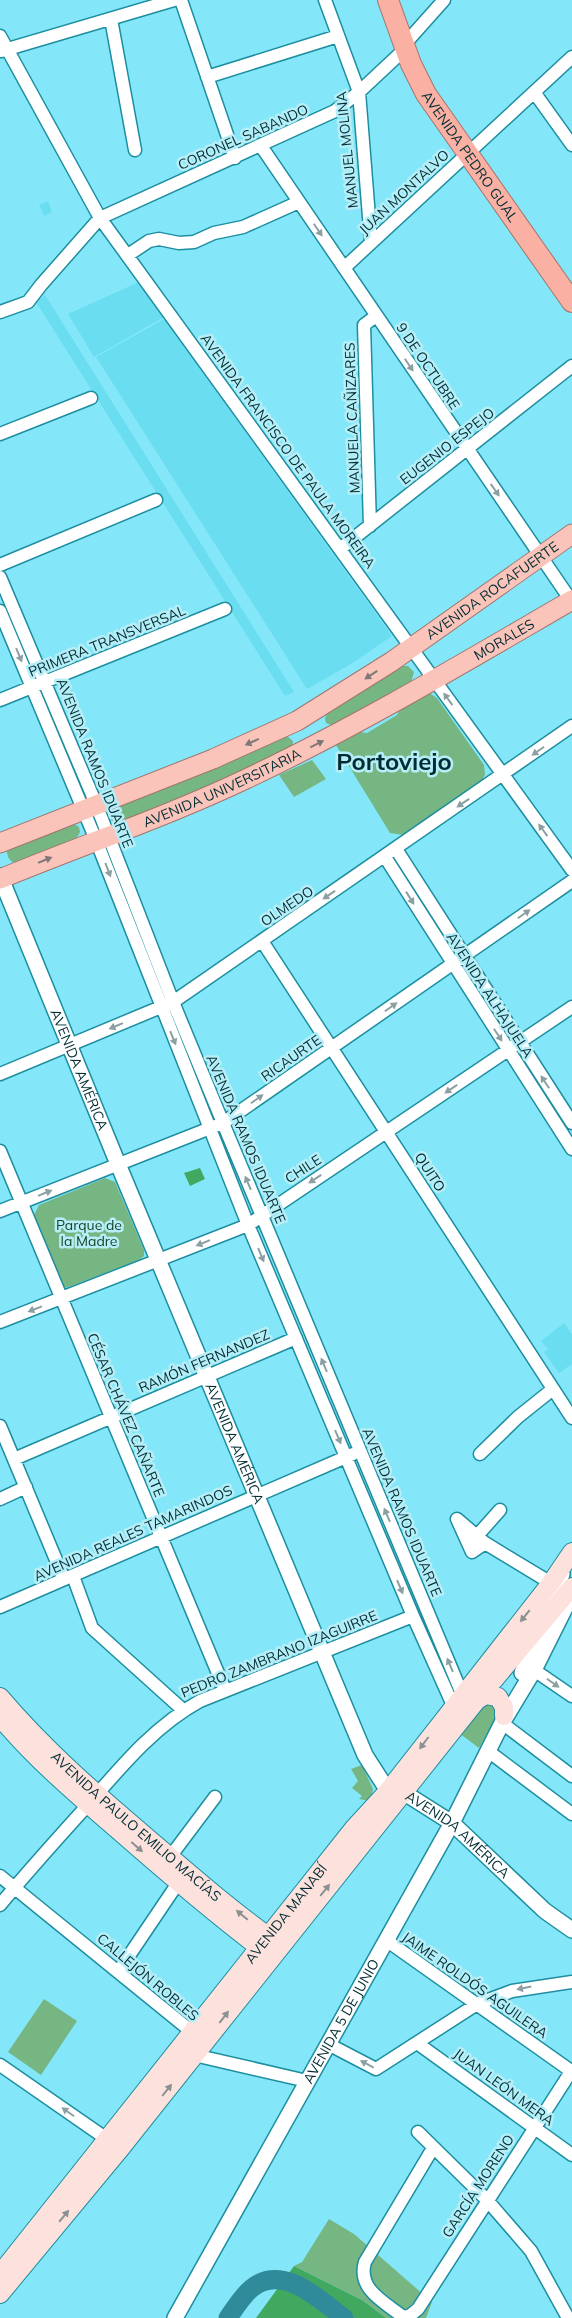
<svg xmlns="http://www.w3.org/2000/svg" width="572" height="2318" viewBox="0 0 572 2318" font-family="Mulish,sans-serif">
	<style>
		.built { fill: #6bddf0 }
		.green { fill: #75b683 }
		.forest { fill: #41a95f }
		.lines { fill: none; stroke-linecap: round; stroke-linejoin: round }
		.river { stroke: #2f8b9a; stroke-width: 19 }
		.minor-casing { stroke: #1d8e9f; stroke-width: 15 }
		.tertiary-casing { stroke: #1d8e9f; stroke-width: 18 }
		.secondary-casing { stroke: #1d8e9f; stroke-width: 20 }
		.primary-casing { stroke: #a2756d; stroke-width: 21 }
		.trunk-casing { stroke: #a2756d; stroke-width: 22 }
		.minor { stroke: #fff; stroke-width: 12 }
		.tertiary { stroke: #fff; stroke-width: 15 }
		.secondary { stroke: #fde1dc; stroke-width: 18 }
		.primary { stroke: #fbc4ba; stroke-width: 19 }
		.trunk { stroke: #fab0a3; stroke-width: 20 }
		.oneway { fill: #8ca0a3 }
		.oneway2 { fill: #7e7876 }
		.oneway3 { fill: #8b9090 }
		.labels { text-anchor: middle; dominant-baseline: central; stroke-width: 5; stroke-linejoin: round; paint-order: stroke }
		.street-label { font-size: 14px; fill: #002d33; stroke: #b6eef8 }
		.park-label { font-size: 14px; fill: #194224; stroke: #b6eef8 }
		.town-label { font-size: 24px; font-weight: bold; fill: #002d33; stroke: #b6eef8 }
	</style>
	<rect width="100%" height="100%" fill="#84e7f9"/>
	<path class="built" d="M48 201 52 212 44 216 39 205Z
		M139 282 164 317 94 357 68 314Z
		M45 295 294 692 285 696 36 302Z
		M164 319 392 636 351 664 307 689 96 357Z
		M564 1323 572 1334V1364L559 1373 544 1352 548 1349 541 1341Z"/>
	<path class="green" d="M402 666H408L414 672 411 683 334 726 326 723 325 718 327 714Z
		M431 694 437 698 484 765 485 775 482 780 404 835 390 833 336 745 360 732 367 733 397 715C401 706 421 695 431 694Z
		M287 736 293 741 292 749 199 792 124 821 115 824 110 818V811L116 805Z
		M312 760 326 779 294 797 279 775Z
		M74 824 79 827 80 832 75 841 18 864C11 862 8 860 7 852L9 847Z
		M105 1178 115 1182 144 1250V1256L139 1260 66 1288 61 1284 34 1215 39 1205Z
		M486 1699 500 1711 479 1748 459 1733Z
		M362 1765 373 1789 370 1801 359 1799 362 1796 352 1788 358 1781 351 1769Z
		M44 1999 77 2021 41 2075 8 2052Z
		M329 2219 354 2234 432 2302 426 2318H386L362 2300 294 2266 302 2262Z"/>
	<path class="forest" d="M200 1168 205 1179 190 1186 184 1173Z
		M294 2266 362 2300 386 2318H256Z"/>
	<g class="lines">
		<path class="river" d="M228 2318C235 2308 243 2295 252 2288 283 2263 320 2300 344 2318"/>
		<defs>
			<path id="minor" d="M181 0 235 158
				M325 0 359 92 371 242
				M111 19 135 150
				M0 36 100 218 572 870
				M1 51 174 0
				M207 77 338 36
				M534 92 572 145
				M261 146 572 602
				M128 255 149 241 159 239 179 243 194 242 214 233 243 227 299 202
				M344 268 572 57
				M0 312 28 302 41 285 100 218 335 111 359 92 405 49 403 46 444 0
				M0 434 91 398
				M370 526 364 325 376 316
				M340 549 572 366
				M0 565 156 500
				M0 577 96 804 173 1002 223 1123 465 1701
				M0 611 96 840 248 1225 413 1616 456 1712
				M0 700 225 609
				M396 849 572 1123
				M385 857 572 1149
				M262 941 572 1418
				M0 1074 173 1002 572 726
				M0 1151 225 1690
				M0 1211 223 1123 572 881
				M0 1322 248 1225 572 1007
				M0 1426 64 1579
				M480 1454 518 1417 553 1389
				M14 1459 296 1338
				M0 1499 26 1487
				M476 1537 500 1510
				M485 1543 472 1552 457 1519 485 1543 551 1583
				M73 1576 92 1628 183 1710
				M0 1607 353 1454
				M534 1670 572 1696
				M502 1723 572 1776
				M488 1751 572 1814
				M170 1857 215 1797
				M0 1876 192 2032 194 2055 307 2081
				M0 1905C28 1871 57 1839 86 1807 120 1768 154 1726 200 1701L413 1616
				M386 1940 571 2071
				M118 1972 178 1883
				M417 2043 572 2155
				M328 2044 376 2069 477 2004 512 1991 572 1982
				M0 2065 114 2144
				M418 2132 487 2200 531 2251 568 2318
				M433 2148 365 2262C357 2289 384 2302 402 2316L408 2317 418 2309 572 2070"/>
			<g id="tertiary">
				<path id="s1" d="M0 876 118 1164 365 1755 388 1791 403 1792 452 1823 545 1911 572 1930"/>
				<path d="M522 1673 562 1574"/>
				<path id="s2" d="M175 2318 452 1823 502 1723 534 1670 572 1594"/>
			</g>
			<g id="secondary">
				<path id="s3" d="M0 1697C45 1750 96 1794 149 1839 190 1874 232 1911 276 1942"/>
				<path d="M477 1700 486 1695 498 1697 504 1707V1716"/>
				<path d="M0 1717C35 1759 77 1795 119 1831 168 1874 217 1916 269 1955"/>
				<path id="s4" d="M0 2274 354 1828 388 1791 551 1583 572 1552"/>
				<path d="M0 2294 120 2149 477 1700 572 1587"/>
			</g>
			<g id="primary">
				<path id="s5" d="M0 843 213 759 297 721 391 662 572 534"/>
				<path id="s6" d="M0 879C82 845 166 817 246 779 358 726 465 662 572 600"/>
			</g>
			<g id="trunk">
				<path id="s7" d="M388 0 411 64 426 94 572 302"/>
			</g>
		</defs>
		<use href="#minor" class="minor-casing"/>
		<use href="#tertiary" class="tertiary-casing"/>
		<use href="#secondary" class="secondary-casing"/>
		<use href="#primary" class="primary-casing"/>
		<use href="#trunk" class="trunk-casing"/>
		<use href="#minor" class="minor"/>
		<use href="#tertiary" class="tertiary"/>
		<use href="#secondary" class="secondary"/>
		<use href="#primary" class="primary"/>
		<use href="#trunk" class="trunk"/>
	</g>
	<defs><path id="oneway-solid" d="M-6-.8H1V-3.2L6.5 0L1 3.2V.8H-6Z" transform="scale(1.25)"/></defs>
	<g class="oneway">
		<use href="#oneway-solid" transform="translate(318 230) rotate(56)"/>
		<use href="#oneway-solid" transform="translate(409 365) rotate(56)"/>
		<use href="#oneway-solid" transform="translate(495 490) rotate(55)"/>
		<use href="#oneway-solid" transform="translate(19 655) rotate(67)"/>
		<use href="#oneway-solid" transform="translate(448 699) rotate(-126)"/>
		<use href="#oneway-solid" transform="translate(538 751) rotate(145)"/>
		<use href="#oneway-solid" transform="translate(463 803) rotate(146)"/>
		<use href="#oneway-solid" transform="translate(543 830) rotate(-126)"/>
		<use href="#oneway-solid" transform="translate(108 870) rotate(69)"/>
		<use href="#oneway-solid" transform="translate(329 895) rotate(146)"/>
		<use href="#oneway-solid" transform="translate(410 898) rotate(58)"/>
		<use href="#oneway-solid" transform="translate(524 914) rotate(-35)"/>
		<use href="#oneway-solid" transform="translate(391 1007) rotate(-35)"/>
		<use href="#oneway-solid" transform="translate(116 1026) rotate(157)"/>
		<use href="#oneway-solid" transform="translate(498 1035) rotate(57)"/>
		<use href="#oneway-solid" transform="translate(173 1038) rotate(68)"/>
		<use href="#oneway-solid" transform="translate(545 1082) rotate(-123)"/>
		<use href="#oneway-solid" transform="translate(451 1089) rotate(146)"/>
		<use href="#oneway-solid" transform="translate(257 1099) rotate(-35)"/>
		<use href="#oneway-solid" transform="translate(315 1179) rotate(147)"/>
		<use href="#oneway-solid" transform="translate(248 1183) rotate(-113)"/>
		<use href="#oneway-solid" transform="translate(45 1193) rotate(-22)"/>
		<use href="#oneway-solid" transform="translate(203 1243) rotate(158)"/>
		<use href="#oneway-solid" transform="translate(261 1255) rotate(67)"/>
		<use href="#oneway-solid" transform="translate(35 1309) rotate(159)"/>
		<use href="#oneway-solid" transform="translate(324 1365) rotate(-113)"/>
		<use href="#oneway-solid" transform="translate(338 1437) rotate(67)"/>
		<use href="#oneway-solid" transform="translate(387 1515) rotate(-113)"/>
		<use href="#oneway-solid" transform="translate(400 1587) rotate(67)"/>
		<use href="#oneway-solid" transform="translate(450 1665) rotate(-113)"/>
		<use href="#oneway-solid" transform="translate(553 1683) rotate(35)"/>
		<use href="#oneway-solid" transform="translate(524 1988) rotate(169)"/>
		<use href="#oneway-solid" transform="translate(367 2064) rotate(-152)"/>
		<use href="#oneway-solid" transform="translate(68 2112) rotate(-145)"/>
	</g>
	<g class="oneway2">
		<use href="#oneway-solid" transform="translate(371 675) rotate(147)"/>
		<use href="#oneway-solid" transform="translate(252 742) rotate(156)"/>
		<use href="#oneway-solid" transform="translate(317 744) rotate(-27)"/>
		<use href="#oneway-solid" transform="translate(45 860) rotate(-22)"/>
	</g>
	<g class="oneway3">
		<use href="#oneway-solid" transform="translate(525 1616) rotate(129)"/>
		<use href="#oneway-solid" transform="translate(424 1743) rotate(127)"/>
		<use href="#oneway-solid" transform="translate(137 1847) rotate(41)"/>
		<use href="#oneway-solid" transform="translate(325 1890) rotate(-51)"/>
		<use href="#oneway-solid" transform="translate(242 1915) rotate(-140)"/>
		<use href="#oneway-solid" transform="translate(224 2017) rotate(-52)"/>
		<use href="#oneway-solid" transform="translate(167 2090) rotate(-51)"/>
		<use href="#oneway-solid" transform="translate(64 2216) rotate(-50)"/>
	</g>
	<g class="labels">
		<g class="street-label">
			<text transform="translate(243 137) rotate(-24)">CORONEL SABANDO</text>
			<text transform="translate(347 150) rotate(-96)">MANUEL MOLINA</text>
			<text stroke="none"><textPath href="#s7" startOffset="178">AVENIDA PEDRO GUAL</textPath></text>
			<text transform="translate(404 192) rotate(-43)">JUAN MONTALVO</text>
			<text transform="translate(428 366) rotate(56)">9 DE OCTUBRE</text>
			<text transform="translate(352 418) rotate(-92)">MANUELA CAÑIZARES</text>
			<text transform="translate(447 446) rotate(-38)">EUGENIO ESPEJO</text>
			<text transform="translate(288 451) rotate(54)">AVENIDA FRANCISCO DE PAULA MOREIRA</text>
			<text stroke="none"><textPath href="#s5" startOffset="556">AVENIDA ROCAFUERTE</textPath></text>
			<text stroke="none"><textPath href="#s6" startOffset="559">MORALES</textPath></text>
			<text transform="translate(107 641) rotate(-22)">PRIMERA TRANSVERSAL</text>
			<text transform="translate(95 763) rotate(68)">AVENIDA RAMOS IDUARTE</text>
			<text stroke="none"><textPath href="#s6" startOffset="240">AVENIDA UNIVERSITARIA</textPath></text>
			<text transform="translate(287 906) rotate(-34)">OLMEDO</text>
			<text transform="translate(490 995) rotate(57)">AVENIDA ALHAJUELA</text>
			<text transform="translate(291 1058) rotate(-35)">RICAURTE</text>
			<text stroke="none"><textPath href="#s1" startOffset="209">AVENIDA AMÉRICA</textPath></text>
			<text transform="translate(246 1139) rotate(67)">AVENIDA RAMOS IDUARTE</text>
			<text transform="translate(303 1169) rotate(-33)">CHILE</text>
			<text transform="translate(430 1172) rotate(57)">QUITO</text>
			<text transform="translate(204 1361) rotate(-23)">RAMÓN FERNANDEZ</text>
			<text transform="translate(126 1415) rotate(67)">CÉSAR CHÁVEZ CAÑARTE</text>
			<text stroke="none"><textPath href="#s1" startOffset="614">AVENIDA AMÉRICA</textPath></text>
			<text transform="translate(402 1512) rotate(67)">AVENIDA RAMOS IDUARTE</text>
			<text transform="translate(133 1533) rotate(-24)">AVENIDA REALES TAMARINDOS</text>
			<text transform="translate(279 1654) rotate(-22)">PEDRO ZAMBRANO IZAGUIRRE</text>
			<text stroke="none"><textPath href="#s3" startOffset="188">AVENIDA PAULO EMILIO MACÍAS</textPath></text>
			<text stroke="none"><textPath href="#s1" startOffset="1079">AVENIDA AMÉRICA</textPath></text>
			<text stroke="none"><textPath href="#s4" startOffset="460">AVENIDA MANABÍ</textPath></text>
			<text transform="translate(148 1977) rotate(40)">CALLEJÓN ROBLES</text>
			<text transform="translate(475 1985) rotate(35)">JAIME ROLDÓS AGUILERA</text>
			<text stroke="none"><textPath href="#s2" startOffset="340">AVENIDA 5 DE JUNIO</textPath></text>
			<text transform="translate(504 2087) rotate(36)">JUAN LEÓN MERA</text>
			<text transform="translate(478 2186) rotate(-57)">GARCÍA MORENO</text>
		</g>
		<g class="park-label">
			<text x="89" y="1225">Parque de<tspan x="89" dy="16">la Madre</tspan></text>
		</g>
		<g class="town-label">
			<text x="394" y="761">Portoviejo</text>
		</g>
	</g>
</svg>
